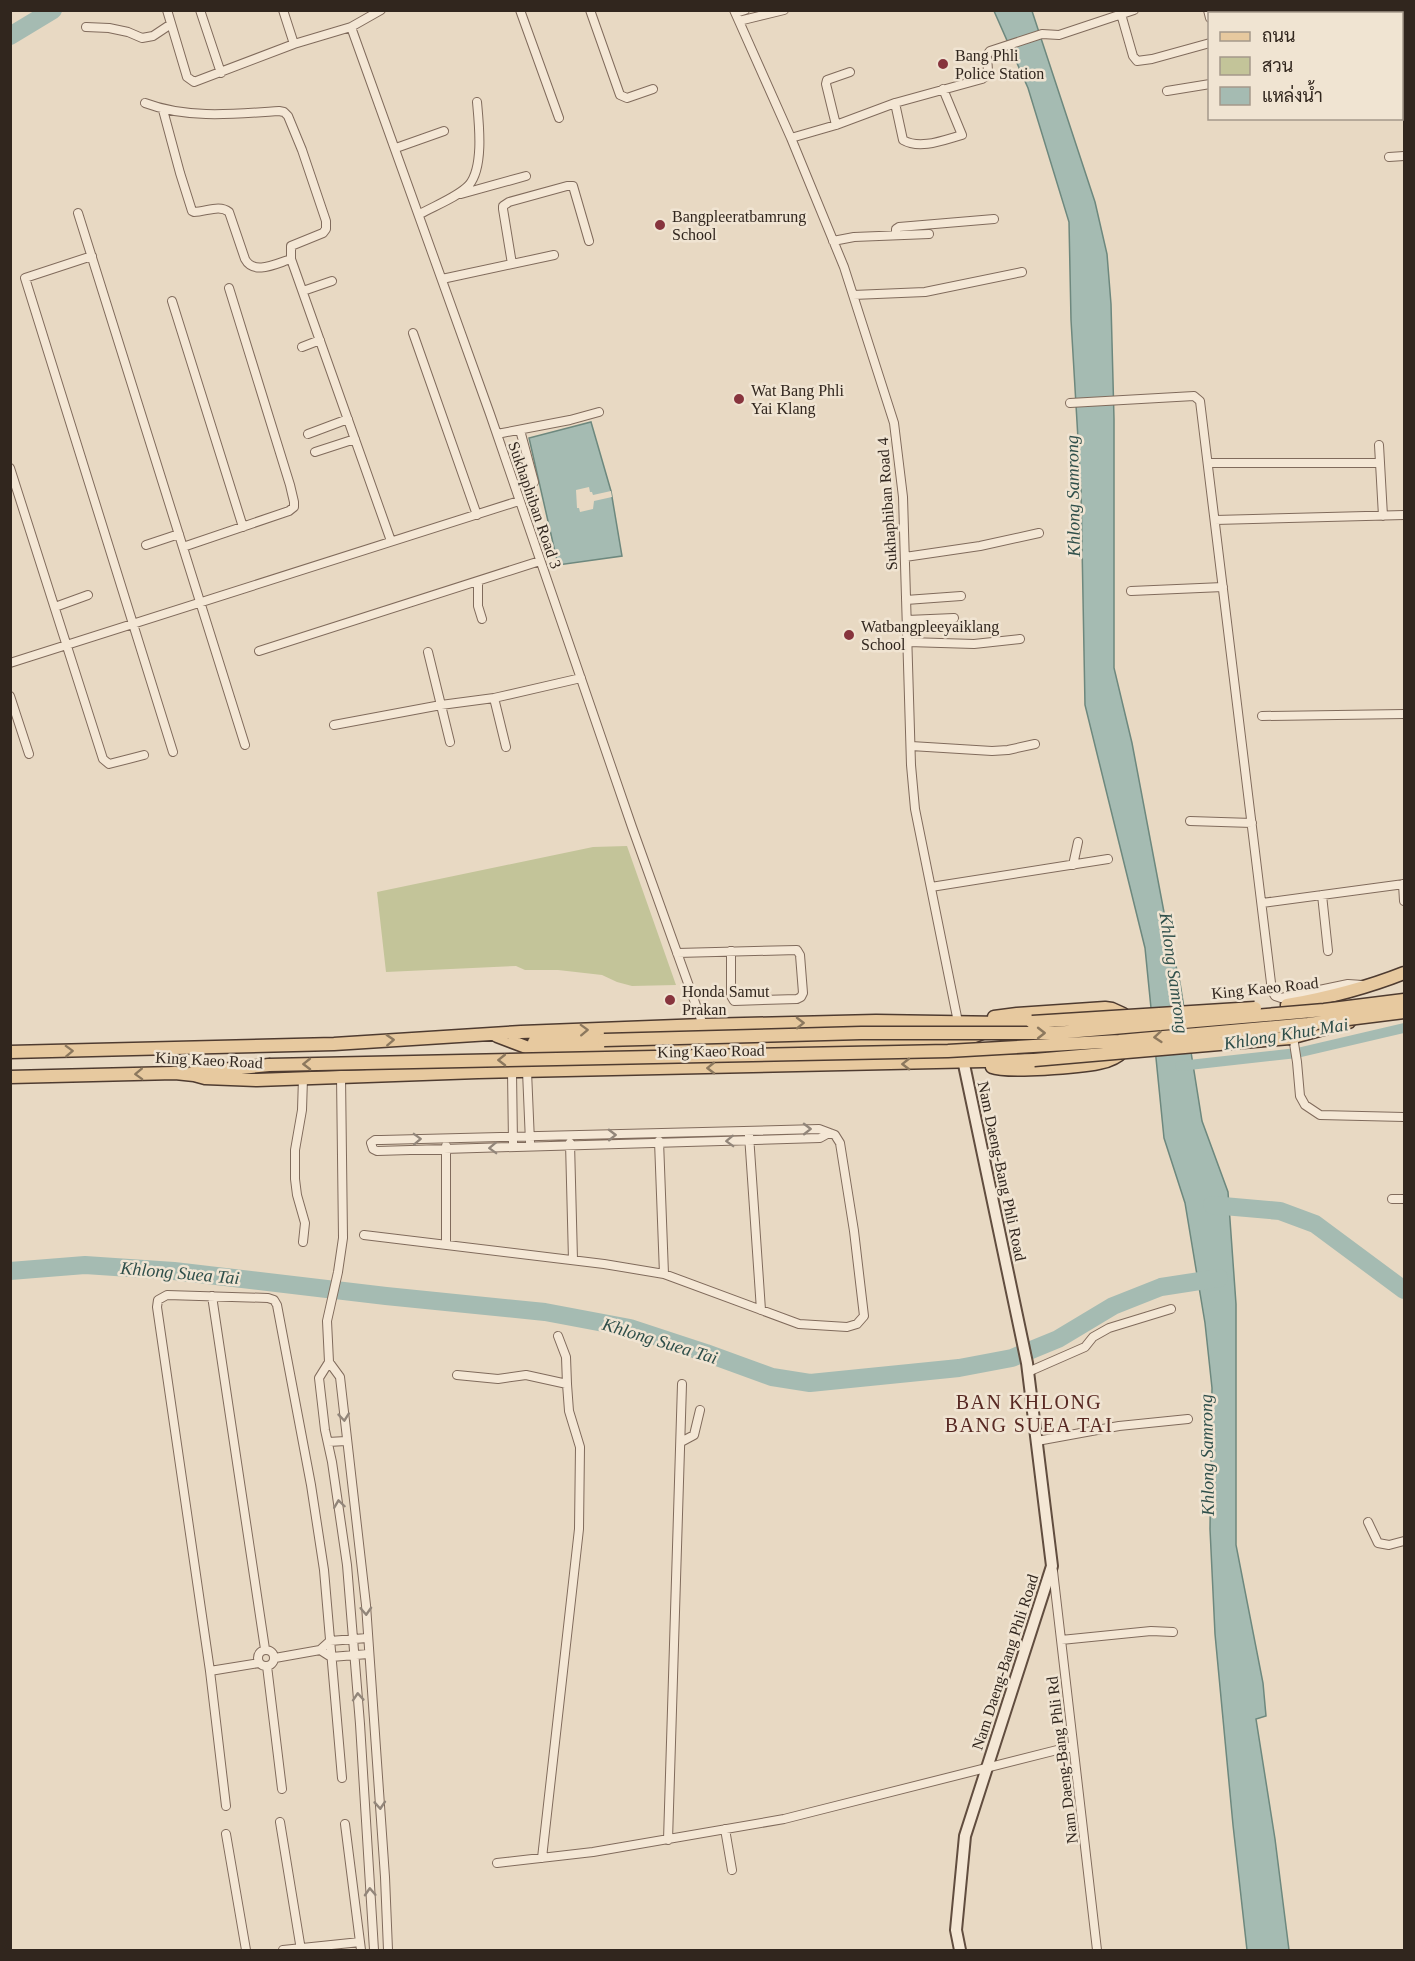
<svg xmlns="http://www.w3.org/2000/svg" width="1415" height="1961" viewBox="0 0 1415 1961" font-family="'Times New Roman',Sarabun,serif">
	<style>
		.green { fill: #c3c499 }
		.water { fill: #a5bbb2; stroke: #6d887e; stroke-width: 1.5 }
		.pier { fill: #e8d9c3 }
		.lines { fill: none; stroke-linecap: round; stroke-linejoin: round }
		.canal { stroke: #a5bbb2; stroke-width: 10 }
		.river { stroke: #a5bbb2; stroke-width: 18 }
		.street-casing { stroke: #806b5c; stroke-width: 10 }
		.secondary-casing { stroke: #614d3f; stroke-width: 14 }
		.primary-casing { stroke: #4e3b30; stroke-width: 15 }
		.street { stroke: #f4e7d5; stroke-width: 8 }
		.secondary { stroke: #f4e7d5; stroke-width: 10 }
		.primary { stroke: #e7c99f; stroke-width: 12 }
		.primary-bridge-casing { stroke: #4e3b30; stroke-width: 15; stroke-linecap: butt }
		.primary-bridge { stroke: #e7c99f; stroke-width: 12 }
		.oneway { stroke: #8c785e }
		.oneway2 { stroke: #92867a }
		.poi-dot { fill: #87343d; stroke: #f0e4d2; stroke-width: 2 }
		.labels { text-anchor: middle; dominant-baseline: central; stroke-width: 5; stroke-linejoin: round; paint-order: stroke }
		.poi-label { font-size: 16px; fill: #31261e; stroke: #f0e4d2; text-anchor: start }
		.street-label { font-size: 16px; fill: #31261e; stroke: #f0e4d2 }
		.water-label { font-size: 18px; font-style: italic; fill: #2f4f4a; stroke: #f0e4d2 }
		.quarter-label { font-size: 20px; letter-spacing: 1.5px; fill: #582923; stroke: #f0e4d2 }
	</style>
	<rect width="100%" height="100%" fill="#e8d9c3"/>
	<path class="green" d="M627 846 676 985 632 986 617 982 602 975 558 970H525L516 966 386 972 377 892 593 847Z"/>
	<path class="water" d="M994 11H1032L1095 202 1107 254 1111 304 1114 419V668L1132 743 1167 928 1180 983 1202 1121 1228 1192 1236 1304V1545L1263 1683 1266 1716 1256 1719 1275 1839 1289 1950H1247L1233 1825 1215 1634 1210 1529 1212 1388 1205 1323 1185 1203 1164 1138 1145 948 1085 705 1081 490 1071 320 1069 222 1028 88Z
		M591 422 611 491 622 556 558 565 529 438Z"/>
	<path class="pier" d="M589 487 590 492H592L593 495 611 491 612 497 594 501 593 509 580 512 579 508H577L576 490Z"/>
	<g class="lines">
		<path class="canal" d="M1180 1066 1297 1053 1404 1028"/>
		<path class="river" d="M10 36 53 10
			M1212 1205 1280 1211 1315 1224 1404 1290
			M10 1271 85 1265 174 1271 386 1296 545 1312 630 1328 706 1353 772 1377 810 1383 959 1368 1012 1358 1058 1339 1113 1306 1161 1287 1219 1278"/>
		<defs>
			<path id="street" d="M167 10 187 77 194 82 294 44 351 27 381 10
				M200 10 221 73
				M283 10 294 44
				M520 10 559 118
				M590 10 620 95 627 98 653 89
				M734 10 791 138 844 267 894 423 903 497 911 765 915 809 958 1022
				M1208 10 1210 18
				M736 13 745 10
				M1121 14 1133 56 1137 61 1152 59 1210 43
				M739 21 784 10
				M86 27 109 28 128 32 142 38 153 36 171 24
				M351 27 490 414 632 827 703 1025
				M1402 70H1404
				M1167 91 1210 84
				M145 103C187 119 235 114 279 111L284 112 288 116 302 150 326 221V229L323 233 291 246V259L391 541
				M895 103 903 140C920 150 944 140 962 135L943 89
				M163 110 180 173 192 211 194 212C206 212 219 204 229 212L245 259C254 276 277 263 291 259
				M836 125 826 84 827 80 850 72
				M791 138 836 125 895 103 982 79 986 76 988 71 987 55 990 51 1042 34 1059 35 1134 10
				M396 148 444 131
				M1389 157 1404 156
				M461 194 526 176
				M78 213 245 745
				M420 214C434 206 458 197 469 185 484 167 479 124 477 102
				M896 235V229L899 227 994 219
				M833 241 854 237 929 234
				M92 256 25 278 173 752
				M512 264 503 209V206L509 202 567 186H573L589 241
				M442 279 554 255
				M303 291 332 281
				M853 295 925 292 1022 272
				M172 301 243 527
				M413 333 477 515
				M302 347 320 340
				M1070 403 1194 396 1200 401 1272 991 1275 996 1281 998 1348 984 1363 985
				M520 430 534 482
				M308 434 348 419
				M497 434 570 420 599 412
				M1379 445 1383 516
				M315 452 355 439
				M1208 463H1380
				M10 468 103 759 109 764 144 755
				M1215 520 1404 515
				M146 545 179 534
				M183 547 289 511 294 507V502L290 485 229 288
				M905 557 980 546 1039 533
				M478 582V606L482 619
				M1131 591 1223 587
				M906 600 961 596
				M55 607 88 595
				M907 620 954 618
				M908 642 974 644 1020 639
				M259 651 540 561
				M428 652 450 742
				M10 663 519 501
				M10 696 29 754
				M494 698 506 747
				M1262 716 1404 714
				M334 725 441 705 494 698 581 678
				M911 746 992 751 1008 750 1035 744
				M1190 821 1252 823
				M1073 865 1078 842
				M1403 884 1404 901
				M931 887 1108 859
				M1322 895 1328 951
				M1262 903 1404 884
				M677 953 797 950 800 955 803 993 801 997 797 999 734 1001 731 996V951
				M1293 1037 1297 1062 1300 1096 1305 1105 1320 1115 1404 1117
				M527 1071 530 1142
				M512 1072 513 1143
				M341 1076 343 1238 338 1272 327 1321 329 1362 319 1378 325 1430 332 1462 347 1565 360 1724 374 1950
				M303 1078 302 1110 295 1150V1179L297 1195 305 1223 303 1242
				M749 1135 761 1310
				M659 1141 664 1274
				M570 1143 573 1260
				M1392 1199H1404
				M364 1235 604 1264 664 1274 799 1324 847 1327 857 1324 864 1316 854 1231 840 1143 835 1135 819 1129 381 1140H375L371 1143 373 1149 377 1151 820 1138 829 1133
				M446 1244V1146
				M212 1296 265 1649
				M558 1336 566 1357 567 1384
				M329 1362 340 1377 366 1605 385 1877 388 1950
				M1028 1372 1085 1347 1093 1337 1109 1328 1171 1309
				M457 1375 498 1379 526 1375 567 1384 569 1411 580 1447 579 1529 542 1858
				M1037 1441 1119 1426 1188 1419
				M328 1442 346 1441
				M681 1442 694 1435 700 1410
				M1368 1522 1378 1543 1389 1545 1404 1541
				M1053 1571 1097 1950
				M1061 1640 1151 1631 1173 1632
				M258 1658a8 8 0 1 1 16 0a8 8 0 1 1-16 0Z
				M320 1650 331 1657 368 1654
				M275 1658 320 1650 330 1641 367 1638
				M267 1666 282 1789
				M210 1671 259 1663
				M226 1806 210 1671 157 1307 158 1300 167 1295 268 1298 274 1300 277 1305 311 1485 324 1570 342 1778
				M280 1822 301 1950
				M345 1824 361 1950
				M725 1829 732 1870
				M226 1834 246 1950
				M668 1840 682 1384
				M497 1863 593 1852 784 1819 1073 1746
				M283 1950 360 1942"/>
			<path id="secondary" d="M960 1950 956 1930 965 1836 1052 1566 1027 1363 962 1055"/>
			<path id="primary" d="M1287 1005C1327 998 1366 988 1404 973
				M994 1017 1017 1014 1105 1008 1112 1009 1123 1014V1022
				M497 1036 526 1047 553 1050 958 1043 982 1033
				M1290 1038 1349 1022
				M534 1042 604 1040
				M10 1052 334 1044 521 1032 703 1025 876 1021 1004 1023 1032 1022
				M992 1067C1007 1073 1081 1067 1099 1063 1108 1061 1117 1058 1123 1051
				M192 1073 269 1065
				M10 1077 175 1073 194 1075 205 1078 257 1080 478 1072 1034 1060"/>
		</defs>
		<use href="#street" class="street-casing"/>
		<use href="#secondary" class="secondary-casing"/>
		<use href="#primary" class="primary-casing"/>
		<use href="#street" class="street"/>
		<use href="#secondary" class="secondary"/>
		<use href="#primary" class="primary"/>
		<defs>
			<path id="primary-bridge" d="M1032 1022 1255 1008
				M604 1040 861 1033H1055L1324 1010 1404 1000
				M1034 1060 1290 1038
				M269 1065 948 1051 1119 1041 1308 1024 1404 1012"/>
		</defs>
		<use href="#primary-bridge" class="primary-bridge-casing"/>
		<use href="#primary-bridge" class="primary-bridge"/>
	</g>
	<defs><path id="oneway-chevron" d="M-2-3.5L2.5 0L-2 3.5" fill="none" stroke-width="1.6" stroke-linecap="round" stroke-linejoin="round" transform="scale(1.5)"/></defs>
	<g class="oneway">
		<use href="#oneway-chevron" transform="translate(800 1023) rotate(-1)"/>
		<use href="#oneway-chevron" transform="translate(584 1030) rotate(-2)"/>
		<use href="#oneway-chevron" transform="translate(1041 1033)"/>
		<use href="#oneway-chevron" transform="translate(1158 1037) rotate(175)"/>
		<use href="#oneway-chevron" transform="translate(390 1040) rotate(-3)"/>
		<use href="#oneway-chevron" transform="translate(69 1051) rotate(-2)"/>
		<use href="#oneway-chevron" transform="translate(502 1060) rotate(179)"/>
		<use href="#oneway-chevron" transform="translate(307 1064) rotate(179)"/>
		<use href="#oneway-chevron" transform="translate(906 1064) rotate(179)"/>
		<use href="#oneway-chevron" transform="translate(711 1068) rotate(179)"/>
		<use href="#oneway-chevron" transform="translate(139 1074) rotate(178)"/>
	</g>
	<g class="oneway2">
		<use href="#oneway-chevron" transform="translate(807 1129) rotate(-1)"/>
		<use href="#oneway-chevron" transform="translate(612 1135) rotate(-1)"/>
		<use href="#oneway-chevron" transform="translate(417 1139) rotate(-2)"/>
		<use href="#oneway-chevron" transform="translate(730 1141) rotate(178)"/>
		<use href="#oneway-chevron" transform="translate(493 1148) rotate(178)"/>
		<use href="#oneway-chevron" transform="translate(344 1417) rotate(84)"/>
		<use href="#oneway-chevron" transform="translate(339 1504) rotate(-98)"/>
		<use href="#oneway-chevron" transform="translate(366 1611) rotate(87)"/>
		<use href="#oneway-chevron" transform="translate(358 1697) rotate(-94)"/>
		<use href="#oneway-chevron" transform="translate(380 1805) rotate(86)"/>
		<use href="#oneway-chevron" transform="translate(370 1892) rotate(-93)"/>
	</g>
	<g class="poi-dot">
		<circle cx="943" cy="64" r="6"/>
		<circle cx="660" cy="225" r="6"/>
		<circle cx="739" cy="399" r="6"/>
		<circle cx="849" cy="635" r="6"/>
		<circle cx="670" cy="1000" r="6"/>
	</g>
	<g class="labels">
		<g class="poi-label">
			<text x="955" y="55">Bang Phli<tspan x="955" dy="18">Police Station</tspan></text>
			<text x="672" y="216">Bangpleeratbamrung<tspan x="672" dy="18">School</tspan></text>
			<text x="751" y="390">Wat Bang Phli<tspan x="751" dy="18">Yai Klang</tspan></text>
			<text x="861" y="626">Watbangpleeyaiklang<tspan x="861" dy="18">School</tspan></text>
			<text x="682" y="991">Honda Samut<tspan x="682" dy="18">Prakan</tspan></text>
		</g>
		<g class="street-label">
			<text transform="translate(887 504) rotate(-94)">Sukhaphiban Road 4</text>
			<text transform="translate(535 505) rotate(71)">Sukhaphiban Road 3</text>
			<text transform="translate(1265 988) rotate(-6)">King Kaeo Road</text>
			<text transform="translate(711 1051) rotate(-1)">King Kaeo Road</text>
			<text transform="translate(209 1060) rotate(3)">King Kaeo Road</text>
			<text transform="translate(1002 1171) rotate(78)">Nam Daeng-Bang Phli Road</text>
			<text transform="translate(1005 1662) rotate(-72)">Nam Daeng-Bang Phli Road</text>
			<text transform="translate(1062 1760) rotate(-97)">Nam Daeng-Bang Phli Rd</text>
		</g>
		<g class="water-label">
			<text transform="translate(1073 496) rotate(-91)">Khlong Samrong</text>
			<text transform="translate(1174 973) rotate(82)">Khlong Samrong</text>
			<text transform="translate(1286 1034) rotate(-9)">Khlong Khut Mai</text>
			<text transform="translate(180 1273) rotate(5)">Khlong Suea Tai</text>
			<text transform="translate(660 1341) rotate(17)">Khlong Suea Tai</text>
			<text transform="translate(1207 1455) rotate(-91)">Khlong Samrong</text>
		</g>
		<g class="quarter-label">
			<text x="1029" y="1402">BAN KHLONG<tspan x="1029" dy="23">BANG SUEA TAI</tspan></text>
		</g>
	</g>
	<rect width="1415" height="1961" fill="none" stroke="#31261e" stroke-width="24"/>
	<rect x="1208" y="12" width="195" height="108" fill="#f0e4d2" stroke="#a4988a" stroke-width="1.5"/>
	<rect x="1220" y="32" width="30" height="9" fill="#e7c99f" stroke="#a4988a" stroke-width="1.5"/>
	<text x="1262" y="42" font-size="18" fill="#31261e">ถนน</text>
	<rect x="1220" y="57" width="30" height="18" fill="#c3c499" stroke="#a4988a" stroke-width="1.5"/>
	<text x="1262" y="72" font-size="18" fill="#31261e">สวน</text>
	<rect x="1220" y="87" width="30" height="18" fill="#a5bbb2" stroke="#a4988a" stroke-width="1.5"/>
	<text x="1262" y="102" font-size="18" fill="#31261e">แหล่งน้ำ</text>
</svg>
